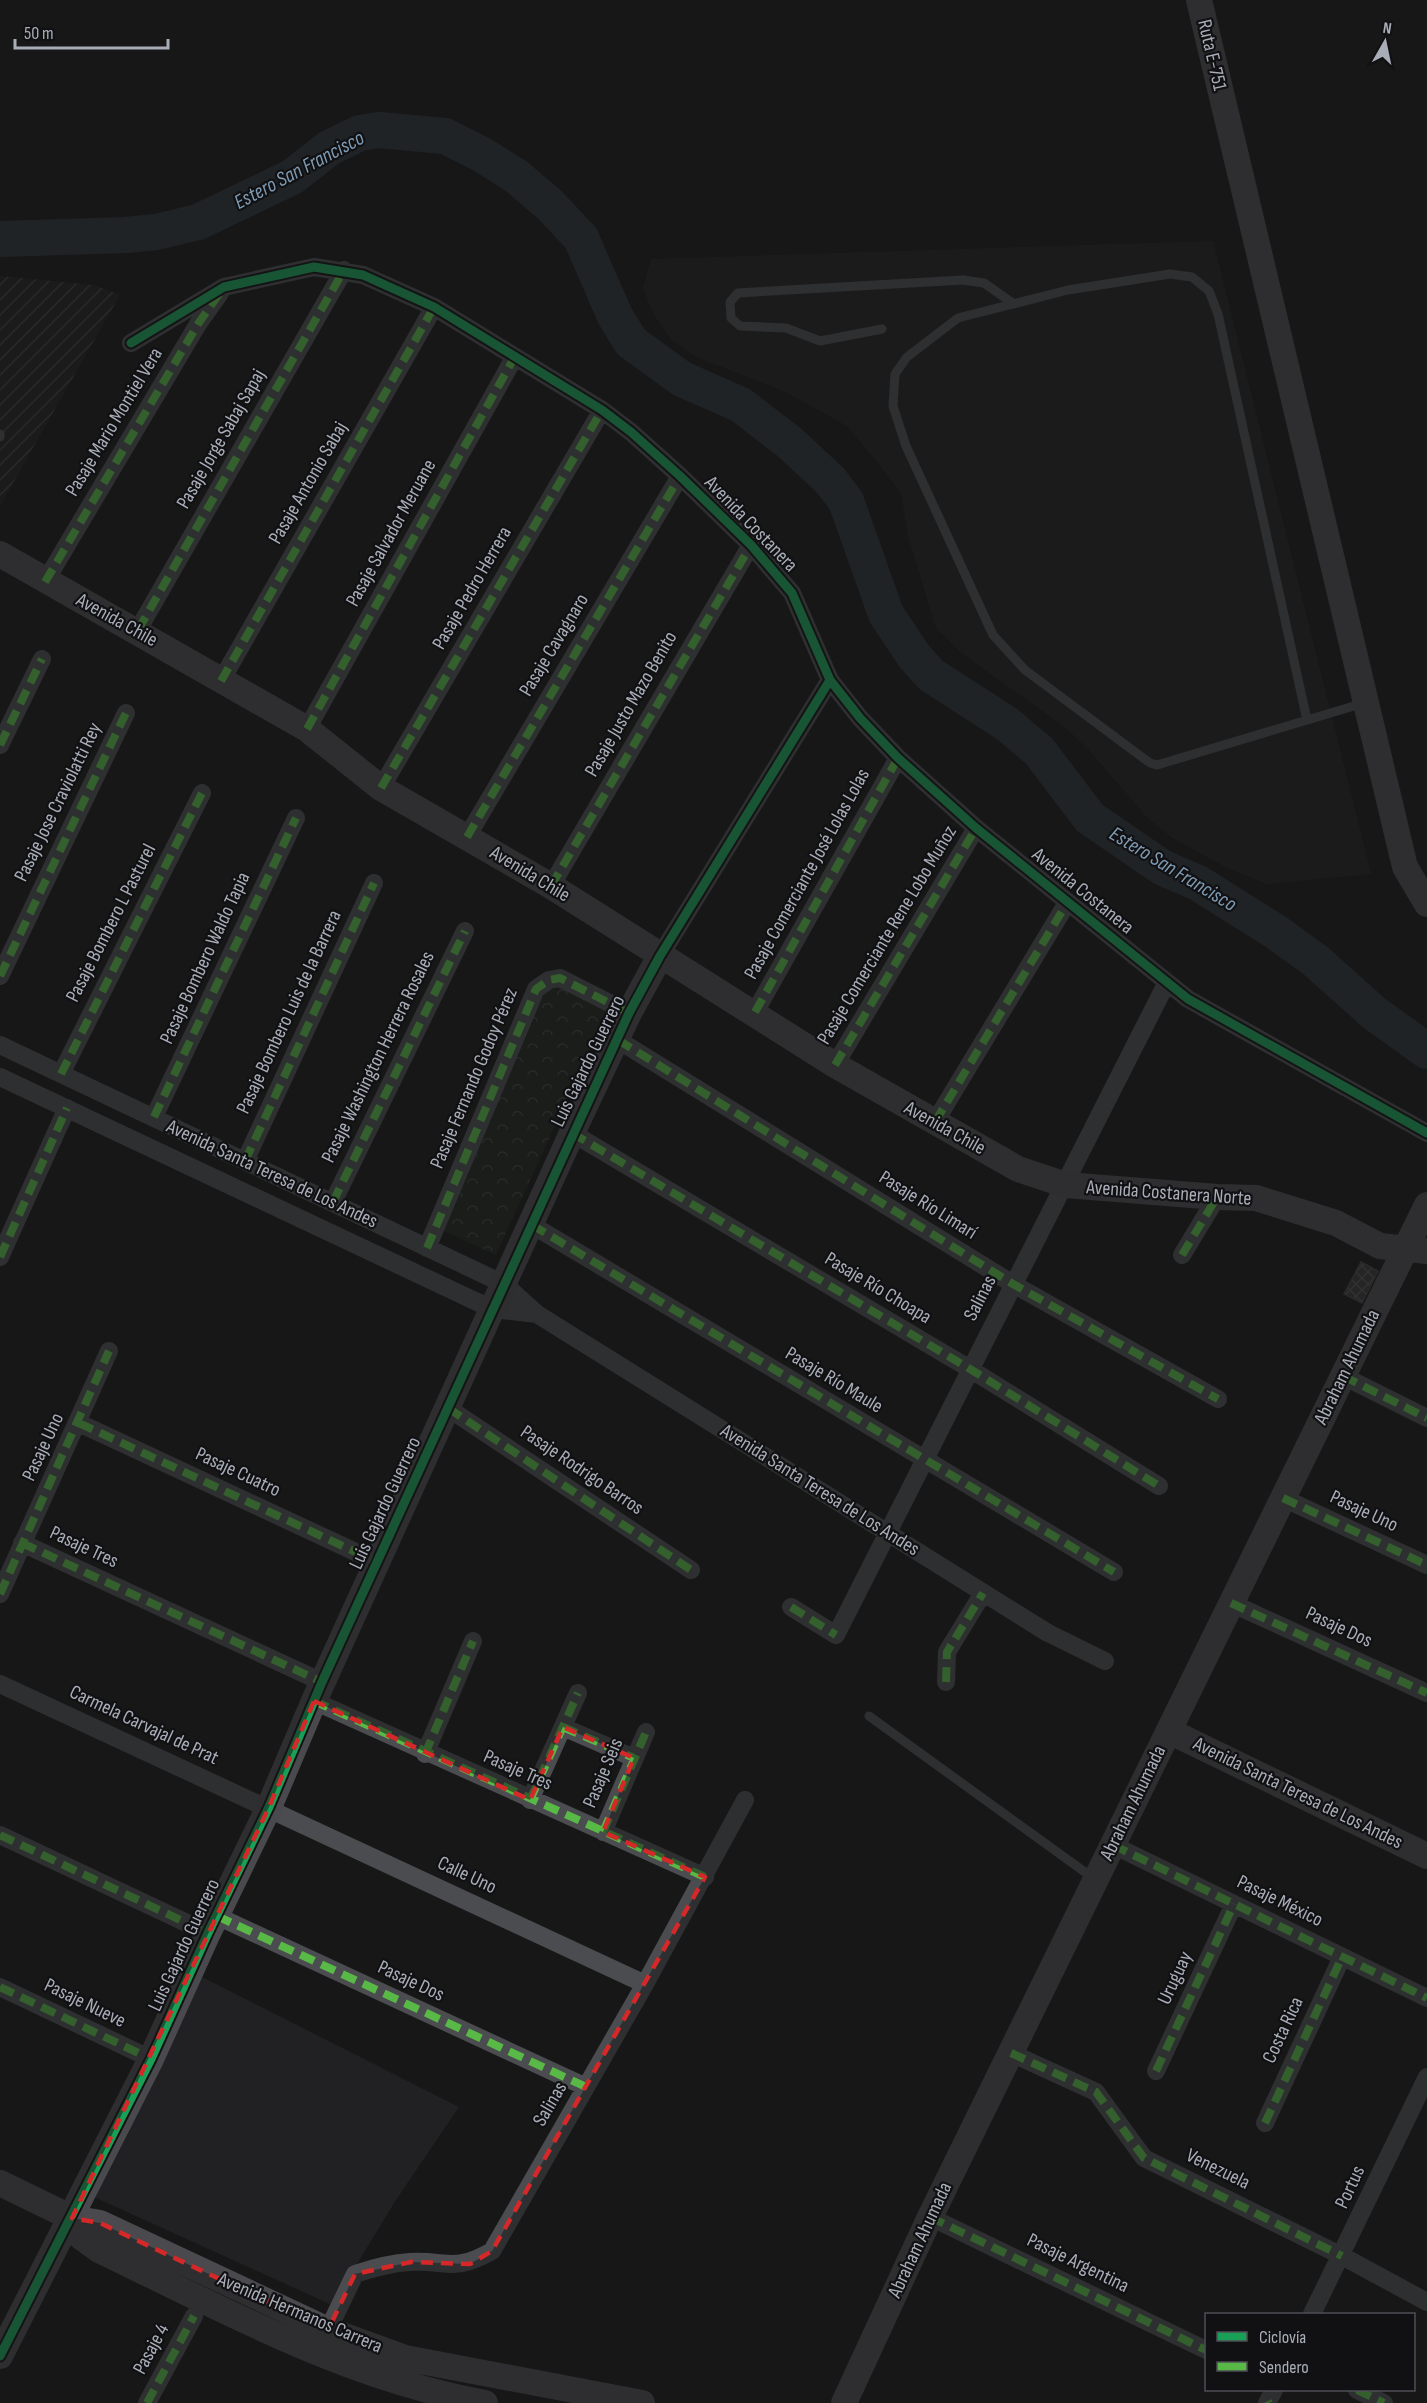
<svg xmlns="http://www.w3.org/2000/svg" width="1427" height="2403" viewBox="0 0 1427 2403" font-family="'Sofia Sans Condensed',sans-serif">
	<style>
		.built { fill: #212123 }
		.industrial { fill: url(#industrial-furrows) }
		.forest { fill: url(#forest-crowns) }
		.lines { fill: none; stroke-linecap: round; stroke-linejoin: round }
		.river { stroke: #2a3239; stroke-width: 36 }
		.building { fill: url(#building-cross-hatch); stroke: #3f4043; stroke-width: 1.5 }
		.lane { stroke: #4b4c50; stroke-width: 9 }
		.street { stroke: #4b4c50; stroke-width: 18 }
		.secondary { stroke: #4a4a4e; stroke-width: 26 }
		.quiet { stroke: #58b947; stroke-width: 8; stroke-dasharray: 15 8; stroke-linecap: butt }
		.cycleway-casing { stroke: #111113; stroke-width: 13 }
		.cycleway { stroke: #1a9f57; stroke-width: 9 }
		.marked { fill: none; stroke: #d62828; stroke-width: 4.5; stroke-dasharray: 12 8; stroke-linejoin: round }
		.labels { text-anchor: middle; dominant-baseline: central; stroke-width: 4.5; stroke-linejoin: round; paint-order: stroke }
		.street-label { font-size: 20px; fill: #a8adb8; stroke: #111113 }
		.water-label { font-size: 21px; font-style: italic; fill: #7f9bb3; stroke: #111113 }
	</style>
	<defs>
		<pattern id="industrial-furrows" width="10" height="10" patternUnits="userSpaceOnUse" patternTransform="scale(1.5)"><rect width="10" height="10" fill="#212123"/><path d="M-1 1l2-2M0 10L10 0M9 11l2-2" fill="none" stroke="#3e3f41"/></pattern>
		<pattern id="forest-crowns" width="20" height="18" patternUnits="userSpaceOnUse" patternTransform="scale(1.5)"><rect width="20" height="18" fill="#1d241e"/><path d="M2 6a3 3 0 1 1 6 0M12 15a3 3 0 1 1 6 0" fill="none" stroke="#3b413d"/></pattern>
		<pattern id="building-cross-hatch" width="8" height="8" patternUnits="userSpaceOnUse" patternTransform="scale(1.5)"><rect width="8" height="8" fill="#353536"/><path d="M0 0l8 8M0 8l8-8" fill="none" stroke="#4f5051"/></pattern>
	</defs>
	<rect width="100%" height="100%" fill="#171717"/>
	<path class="built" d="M1213 241 1371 874 1268 884 1229 869 1171 837 1146 816 1089 750 1066 728 963 654 936 628 908 536 901 494 883 469 847 426 784 391 696 357 671 339 653 313 643 288 651 259Z
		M200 1976 459 2107 396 2200 332 2305 94 2197Z"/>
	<path class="industrial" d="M0 276 94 285 120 295 0 506Z"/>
	<path class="forest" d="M561 984 609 1007 496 1255 442 1230 543 987Z"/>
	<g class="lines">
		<path class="river" d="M0 239 126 235 156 232 198 222 292 177 329 148 360 133 379 130 445 136 481 154 516 176 550 205 581 238 615 316 631 342 682 379 741 405 789 442 830 480 846 501 886 614 914 656 931 675 1007 724 1039 751 1090 818 1163 868 1198 883 1276 932 1316 961 1374 1013 1427 1051"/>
	</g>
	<path class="building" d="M1361 1262 1378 1271 1362 1303 1344 1294Z"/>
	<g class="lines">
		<path class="lane" d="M882 329 820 341 786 328 740 326 731 318 730 302 738 293 963 280 984 283 1014 304
			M0 434V437
			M1307 720 1218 314 1209 291 1192 277 1170 274 1068 290 958 318 907 357 895 374 893 406 906 446 993 635 1025 670 1150 763 1157 765 1364 703
			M869 1716 1093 1878"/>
		<path class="street" d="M131 343 224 287 314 267 363 275 434 307 602 410 631 432 680 476 751 545 792 593 830 680 860 718 898 758 976 828 1188 999 1427 1133
			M45 582 198 324 220 293
			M138 630 344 270
			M221 681 434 307
			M307 729 514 358
			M0 745 42 659
			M381 788 602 410
			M467 837 680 476
			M551 886 751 545
			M660 956 830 680
			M0 976 126 713
			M755 1012 898 758
			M618 1040 1013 1284 1218 1399
			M0 1045 504 1284 537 1314 1048 1633 1105 1661
			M835 1065 976 828
			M61 1074 202 793
			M0 1077 492 1309 537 1314
			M154 1117 296 818
			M935 1122 1067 903
			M572 1133 970 1369 1159 1486
			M245 1161 374 883
			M333 1202 465 931
			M532 1225 1114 1572
			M427 1248 536 989 549 980 560 978 629 1013
			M1182 1255 1217 1197
			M0 1257 67 1108
			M1343 1376 1427 1418
			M448 1408 691 1570
			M79 1423 377 1562
			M1283 1498 1427 1565
			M22 1543 322 1682
			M0 1594 109 1351
			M1231 1603 1427 1693
			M791 1607 836 1635 1167 982
			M946 1682 947 1652 983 1593
			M0 1684 645 1984
			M314 1701 705 1877
			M563 1727 634 1758
			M425 1754 473 1641
			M530 1800 578 1693
			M603 1832 646 1732
			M0 1835 208 1933
			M1113 1845 1427 1998
			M217 1916 586 2087
			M0 1987 151 2059
			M1011 2053 1096 2092 1144 2158 1342 2256 1427 2302
			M1156 2071 1234 1904
			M1265 2123 1342 1957
			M930 2217 1206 2350
			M1312 2314 1427 2077
			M328 2330 355 2274C373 2268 390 2263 410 2262 449 2260 453 2273 492 2251L645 1984 745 1800
			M1357 2390 1384 2403
			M147 2403 194 2316
			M1267 2403 1274 2390"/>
		<path class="secondary" d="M1199 0 1405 867 1427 904
			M0 554 307 729 381 788 551 886 835 1065 1018 1169 1066 1185 1217 1197 1256 1198 1336 1223 1380 1246 1427 1251
			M1169 1731 1427 1856
			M0 2183 72 2218 100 2223 328 2330 405 2358 642 2403
			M72 2218 81 2237 99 2250C224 2310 347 2378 485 2403
			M0 2356 151 2059 208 1933 269 1807 314 1701 572 1133 629 1013 660 956
			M844 2403 930 2217 1427 1205"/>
		<path class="quiet" d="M45 582 198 324 219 294
			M138 630 344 270
			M221 681 434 307
			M307 729 514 358
			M0 745 42 659
			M381 788 602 410
			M467 837 680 476
			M551 886 751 545
			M0 976 126 713
			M755 1012 898 758
			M618 1040 1013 1284 1218 1399
			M835 1065 976 828
			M61 1074 202 793
			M154 1117 296 818
			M935 1122 1067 903
			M572 1133 970 1369 1159 1486
			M245 1161 374 883
			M333 1202 465 931
			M532 1225 1114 1572
			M427 1248 536 989 549 980 560 978 629 1013
			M1182 1255 1217 1197
			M0 1257 67 1108
			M1343 1376 1427 1418
			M448 1408 691 1570
			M79 1423 377 1562
			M1283 1498 1427 1565
			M22 1543 322 1682
			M0 1594 109 1351
			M1231 1603 1427 1693
			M791 1607 836 1635
			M946 1682 947 1652 983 1593
			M314 1701 705 1877
			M563 1727 634 1758
			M425 1754 473 1641
			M530 1800 578 1693
			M603 1832 646 1732
			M0 1835 208 1933
			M1113 1845 1427 1998
			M217 1916 586 2087
			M0 1987 151 2059
			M1011 2053 1096 2092 1144 2158 1342 2256
			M1156 2071 1234 1904
			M1265 2123 1342 1957
			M930 2217 1206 2350
			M1357 2390 1384 2403
			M1268 2401 1269 2403
			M147 2403 194 2316"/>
		<defs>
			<path id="cycleway" d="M131 343 224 287 314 267 363 275 434 307 602 410 631 432 680 476 751 545 792 593 830 680 860 718 898 758 976 828 1188 999 1427 1133
				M0 2356 151 2059 208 1933 269 1807 322 1682 629 1013 660 956 830 680"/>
		</defs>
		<use href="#cycleway" class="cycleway-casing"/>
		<use href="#cycleway" class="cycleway"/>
	</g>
	<path d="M0 0H1427V2403H0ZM314 1701 530 1800 563 1727 634 1758 603 1832 705 1877 492 2251 470 2264 411 2262 355 2274 328 2330 100 2223 72 2218 269 1807Z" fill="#171717" fill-opacity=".55" fill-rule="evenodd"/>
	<path class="marked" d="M314 1701 530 1800 563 1727 634 1758 603 1832 705 1877 492 2251 470 2264 411 2262 355 2274 328 2330 100 2223 72 2218 269 1807Z"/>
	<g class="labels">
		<g class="street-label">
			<text transform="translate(1212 55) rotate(77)">Ruta E-751</text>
			<text transform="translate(114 422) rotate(-59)">Pasaje Mario Montiel Vera</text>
			<text transform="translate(221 439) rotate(-60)">Pasaje Jorge Sabaj Sapaj</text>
			<text transform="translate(308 483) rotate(-60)">Pasaje Antonio Sabaj</text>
			<text transform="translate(751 524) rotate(46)">Avenida Costanera</text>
			<text transform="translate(391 533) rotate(-61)">Pasaje Salvador Meruane</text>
			<text transform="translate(472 588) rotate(-60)">Pasaje Pedro Herrera</text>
			<text transform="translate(117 620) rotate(29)">Avenida Chile</text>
			<text transform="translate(554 645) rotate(-59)">Pasaje Cavagnaro</text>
			<text transform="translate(631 704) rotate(-60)">Pasaje Justo Mazo Benito</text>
			<text transform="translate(58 802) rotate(-64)">Pasaje Jose Craviolatti Rey</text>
			<text transform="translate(530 874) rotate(31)">Avenida Chile</text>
			<text transform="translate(807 874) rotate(-61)">Pasaje Comerciante José Lolas Lolas</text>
			<text transform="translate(1083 891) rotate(39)">Avenida Costanera</text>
			<text transform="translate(111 923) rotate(-63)">Pasaje Bombero L Pasturel</text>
			<text transform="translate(887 935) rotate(-59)">Pasaje Comerciante Rene Lobo Muñoz</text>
			<text transform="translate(205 958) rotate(-65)">Pasaje Bombero Waldo Tapia</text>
			<text transform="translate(289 1012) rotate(-65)">Pasaje Bombero Luis de la Barrera</text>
			<text transform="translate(378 1057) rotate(-64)">Pasaje Washington Herrera Rosales</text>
			<text transform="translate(588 1061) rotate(-64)">Luis Gajardo Guerrero</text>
			<text transform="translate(474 1078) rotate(-67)">Pasaje Fernando Godoy Pérez</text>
			<text transform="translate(945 1128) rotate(29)">Avenida Chile</text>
			<text transform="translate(272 1174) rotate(25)">Avenida Santa Teresa de Los Andes</text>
			<text transform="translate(1169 1193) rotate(4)">Avenida Costanera Norte</text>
			<text transform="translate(928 1205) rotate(32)">Pasaje Río Limarí</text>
			<text transform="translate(878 1288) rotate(31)">Pasaje Río Choapa</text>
			<text transform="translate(980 1298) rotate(-63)">Salinas</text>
			<text transform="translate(1347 1367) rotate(-64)">Abraham Ahumada</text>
			<text transform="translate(834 1380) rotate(31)">Pasaje Río Maule</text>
			<text transform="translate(43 1447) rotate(-65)">Pasaje Uno</text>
			<text transform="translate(582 1470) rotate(34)">Pasaje Rodrigo Barros</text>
			<text transform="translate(238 1472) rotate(25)">Pasaje Cuatro</text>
			<text transform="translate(820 1490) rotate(32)">Avenida Santa Teresa de Los Andes</text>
			<text transform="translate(385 1503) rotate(-65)">Luis Gajardo Guerrero</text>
			<text transform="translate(1364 1511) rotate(25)">Pasaje Uno</text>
			<text transform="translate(84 1547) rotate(25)">Pasaje Tres</text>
			<text transform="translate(1339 1627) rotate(25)">Pasaje Dos</text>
			<text transform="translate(144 1725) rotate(25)">Carmela Carvajal de Prat</text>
			<text transform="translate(518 1770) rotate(24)">Pasaje Tres</text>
			<text transform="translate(603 1773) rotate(-67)">Pasaje Seis</text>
			<text transform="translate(1298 1793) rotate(26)">Avenida Santa Teresa de Los Andes</text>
			<text transform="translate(1133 1803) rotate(-64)">Abraham Ahumada</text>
			<text transform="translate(467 1875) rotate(25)">Calle Uno</text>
			<text transform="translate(1280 1901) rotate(26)">Pasaje México</text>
			<text transform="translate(184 1945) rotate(-65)">Luis Gajardo Guerrero</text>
			<text transform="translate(1175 1978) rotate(-65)">Uruguay</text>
			<text transform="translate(411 1981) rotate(25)">Pasaje Dos</text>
			<text transform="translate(85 2003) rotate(26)">Pasaje Nueve</text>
			<text transform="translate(1283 2030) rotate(-65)">Costa Rica</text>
			<text transform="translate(550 2104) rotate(-60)">Salinas</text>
			<text transform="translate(1218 2169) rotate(26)">Venezuela</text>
			<text transform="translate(1350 2187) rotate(-65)">Portus</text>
			<text transform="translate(920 2240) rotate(-65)">Abraham Ahumada</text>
			<text transform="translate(1078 2263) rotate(26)">Pasaje Argentina</text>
			<text transform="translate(300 2313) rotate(23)">Avenida Hermanos Carrera</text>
			<text transform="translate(151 2349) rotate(-62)">Pasaje 4</text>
		</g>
		<g class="water-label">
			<text transform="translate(299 170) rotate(-28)">Estero San Francisco</text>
			<text transform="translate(1173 869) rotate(31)">Estero San Francisco</text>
		</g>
	</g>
	<rect x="1205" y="2313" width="210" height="78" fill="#111113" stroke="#4d4f55" stroke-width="1.5"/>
	<rect x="1217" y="2332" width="30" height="9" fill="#1a9f57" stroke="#4d4f55" stroke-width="1.5"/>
	<text x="1259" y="2343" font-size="18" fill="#a8adb8">Ciclovía</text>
	<rect x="1217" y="2362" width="30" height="9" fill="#58b947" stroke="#4d4f55" stroke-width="1.5"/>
	<text x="1259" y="2373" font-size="18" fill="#a8adb8">Sendero</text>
	<g transform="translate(1385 42) rotate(9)" stroke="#111113" stroke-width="4.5" paint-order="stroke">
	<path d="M0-4.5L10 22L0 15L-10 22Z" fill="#a8adb8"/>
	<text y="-9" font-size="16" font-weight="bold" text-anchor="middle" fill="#a8adb8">N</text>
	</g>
	<path d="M15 39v9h153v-9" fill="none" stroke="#a8adb8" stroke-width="3"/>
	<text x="24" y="39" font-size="18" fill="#a8adb8" stroke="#111113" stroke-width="4.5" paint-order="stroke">50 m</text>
</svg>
